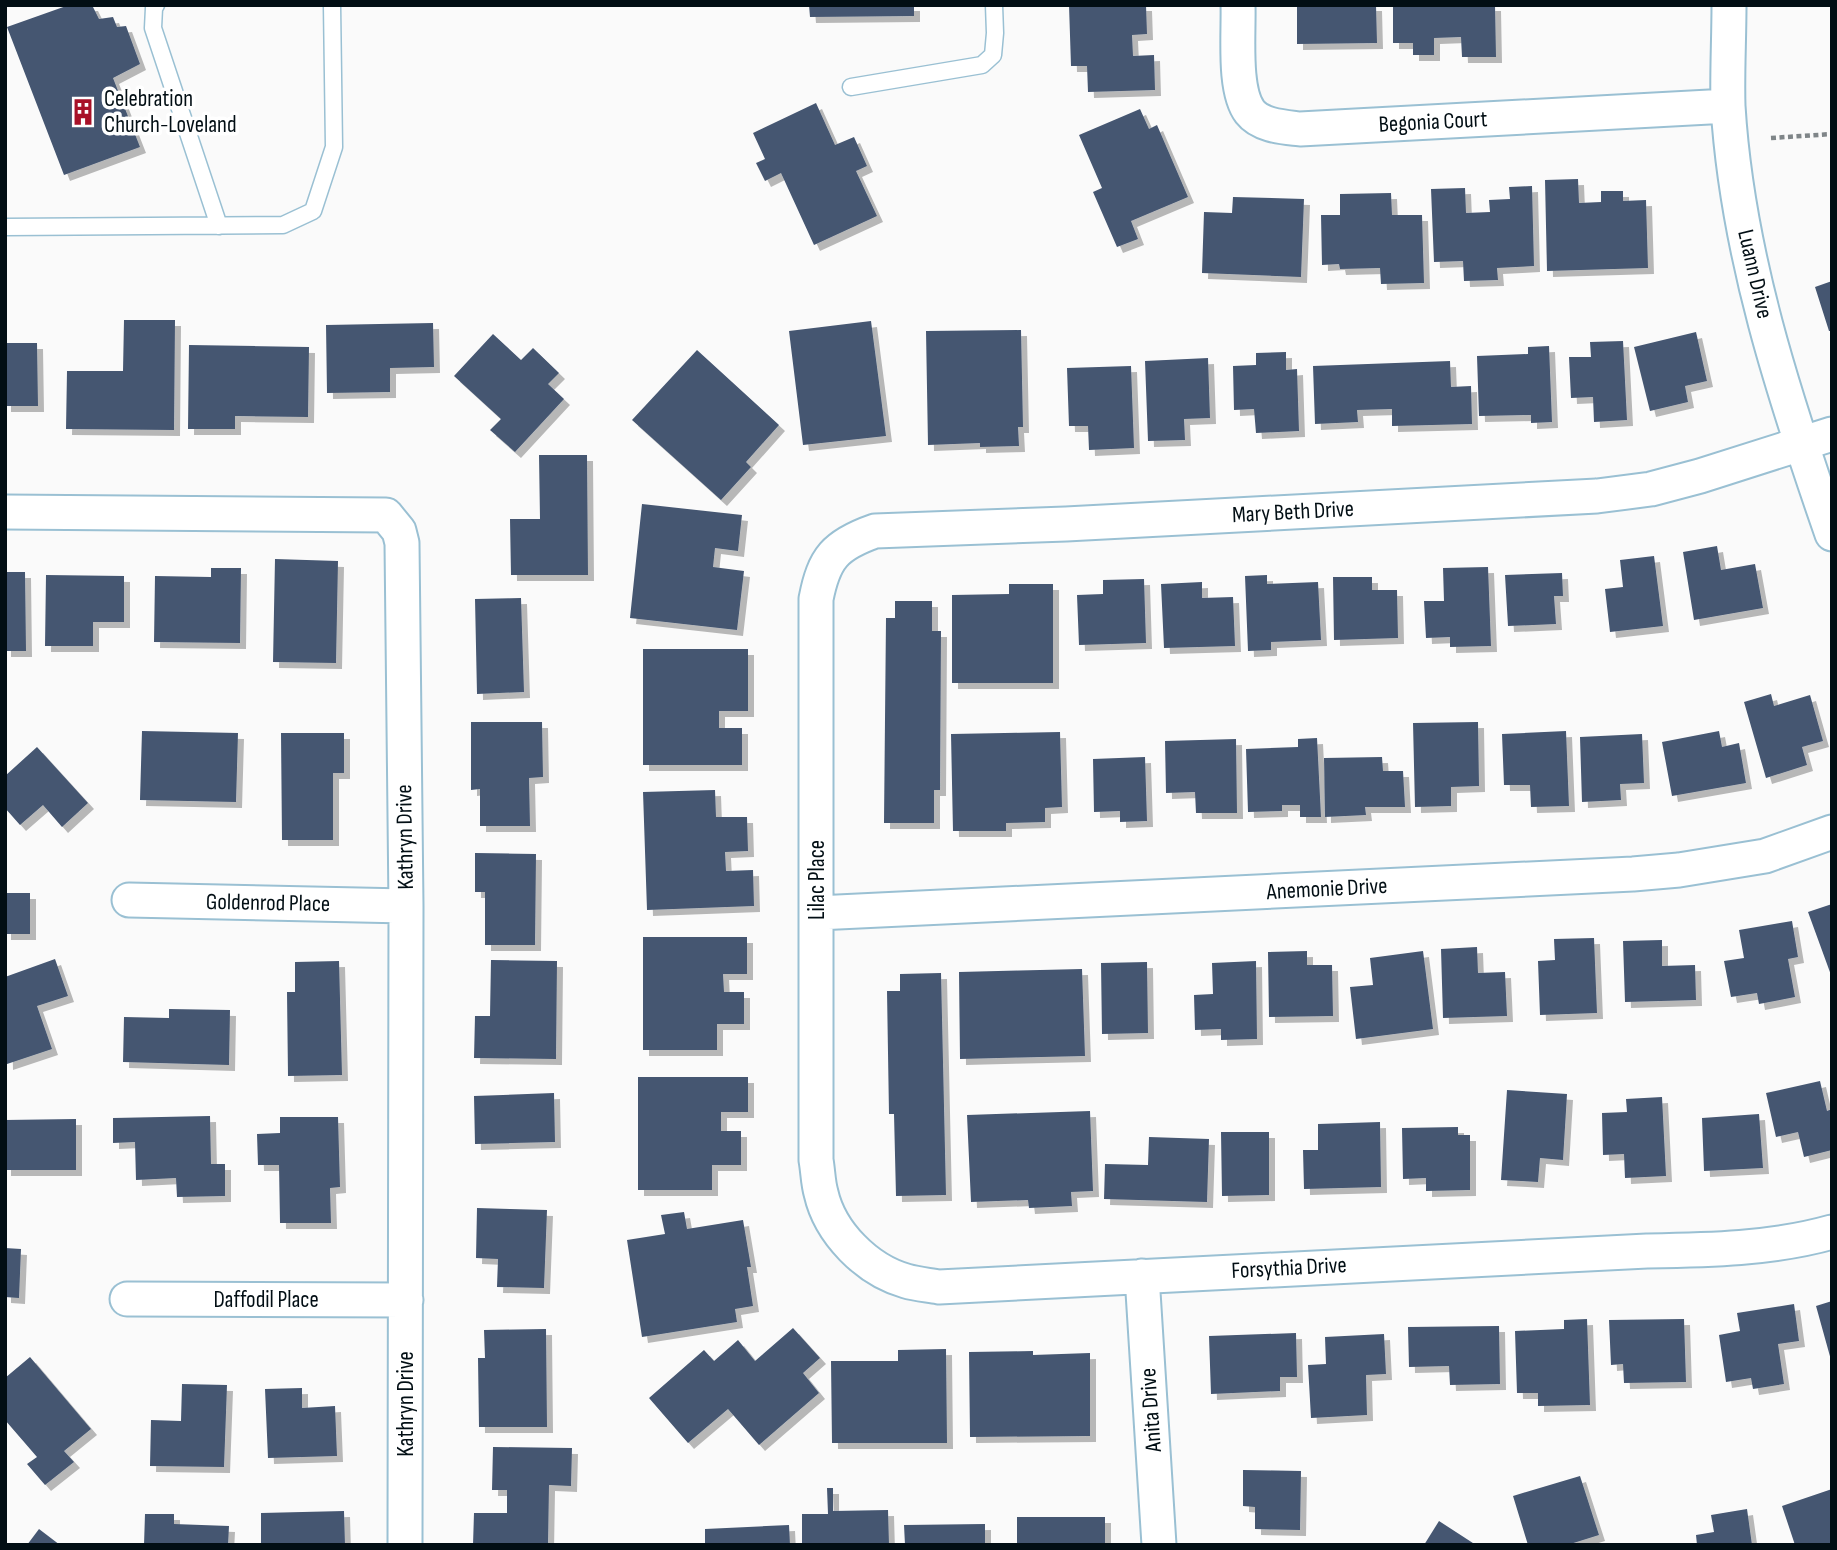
<svg xmlns="http://www.w3.org/2000/svg" width="1837" height="1550" viewBox="0 0 1837 1550" font-family="'Sofia Sans Condensed',sans-serif">
	<style>
		.building { fill: #455671; filter: url(#shadow) }
		.lines { fill: none; stroke-linecap: round; stroke-linejoin: round }
		.service-casing { stroke: #9ac0d3; stroke-width: 19 }
		.minor-casing { stroke: #9ac0d3; stroke-width: 37 }
		.path { stroke: #7f8588; stroke-width: 4.5; stroke-dasharray: 5 3.5; stroke-linecap: butt }
		.service { stroke: #fff; stroke-width: 16 }
		.minor { stroke: #fff; stroke-width: 33 }
		.labels { text-anchor: middle; dominant-baseline: central; stroke-width: 7; stroke-linejoin: round; paint-order: stroke }
		.poi-label { font-size: 23px; fill: #020e14; stroke: #fff; text-anchor: start }
		.street-label { font-size: 23px; fill: #020e14; stroke: #fff }
	</style>
	<defs>
		<filter id="shadow"><feDropShadow dx="6" dy="6" stdDeviation="0" flood-color="#0004"/></filter>
	</defs>
	<rect width="100%" height="100%" fill="#fafafa"/>
	<path class="building" d="M69 5H92L99 19 113 17 117 27 126 26 140 64 113 78 140 147 64 175 7 27Z
		M809 5H914V16L810 17Z
		M1069 5H1146L1147 34 1132 35 1133 56 1154 55 1155 90 1088 92 1087 66H1071Z
		M1297 5H1376L1377 43 1297 44Z
		M1393 5H1495L1496 57H1462L1461 37 1434 38V55H1413V43H1393Z
		M816 103 835 145 854 137 867 166 856 171 877 216 814 245 781 173 765 181 756 163 765 159 753 133Z
		M1140 109 1149 129 1157 125 1188 197 1131 221 1138 239 1117 247 1093 192 1102 188 1079 135Z
		M1578 179 1579 203 1601 202V191H1623V201L1646 200 1648 268 1547 271 1545 180Z
		M1532 186 1534 266 1497 268 1498 280 1464 281 1463 261 1434 262 1431 189 1465 188 1466 213 1490 212 1489 200 1510 199 1509 187Z
		M1391 193 1392 215H1422L1424 283 1381 284 1380 268 1340 269 1339 264 1322 265 1321 215H1340V194Z
		M1233 197 1304 199 1301 277 1202 273 1204 212 1232 213Z
		M1832 281V331H1829L1815 287Z
		M124 320H175L174 430 66 429 67 371H123Z
		M871 321 886 436 803 445 789 331Z
		M433 323 434 367 390 368V392L327 393 326 325Z
		M1021 330 1023 427H1018L1019 446 980 447V443L928 445 926 331Z
		M1696 332 1707 381 1685 386 1688 402 1650 411 1634 347Z
		M493 334 521 360 533 348 559 373 548 384 564 399 515 452 490 430 501 419 454 376Z
		M1623 341 1627 420 1594 422 1593 397 1571 398 1569 357H1591L1590 342Z
		M5 343H37L38 406H5Z
		M189 345 309 347 308 417 235 416V429H188Z
		M1549 346 1552 422 1531 423V415L1479 416 1477 356 1528 354V347Z
		M697 350 779 425 746 462 751 467 721 500 632 420Z
		M1286 352V370L1297 369 1299 431 1256 433 1254 409 1234 410 1233 366 1256 365V353Z
		M1208 358 1210 418 1184 419 1185 440 1148 441 1145 361Z
		M1450 361 1451 387 1471 386 1472 424 1392 426V409L1357 410 1358 422 1315 424 1313 366Z
		M1131 366 1134 448 1089 450 1088 426H1069L1067 368Z
		M539 455H587L588 575H511L510 519H540Z
		M642 504 742 515 738 551 715 548 713 567 744 571 737 630 630 618Z
		M1717 546 1721 570 1755 564 1763 608 1694 620 1683 552Z
		M1654 556 1663 626 1610 632 1605 589 1623 587 1620 560Z
		M275 559 338 561 336 663 273 662Z
		M1488 567 1491 646 1450 647V637L1426 638 1424 601H1444L1443 568Z
		M211 568H241L240 643 154 642 155 576 211 577Z
		M5 572H25L26 651H5Z
		M1562 573 1563 596H1554L1556 624 1508 626 1505 575Z
		M46 575 124 576V622H93V646H45Z
		M1267 575V584L1318 582 1321 640 1271 642V650L1248 651 1245 576Z
		M1333 577H1372V590H1397L1398 638 1334 640Z
		M1144 579 1146 643 1079 645 1077 595 1103 594V580Z
		M1202 582V598L1233 597 1235 646 1164 648 1161 584Z
		M1009 584H1053V683H952V595L1009 594Z
		M521 598 524 692 477 694 475 599Z
		M895 601H932V631H941L940 790H934V823H884L886 618H895Z
		M643 649H748V711H719V728H742V765H643Z
		M1771 694 1774 706 1810 695 1823 741 1802 747 1807 765 1766 778 1744 702Z
		M471 722H542L543 777 529 778 530 826H480V789L471 790Z
		M1478 722 1479 786 1451 787V806L1415 807 1413 723Z
		M142 731 238 733 236 802 140 800Z
		M1566 731 1569 806 1531 807 1530 785H1504L1502 734Z
		M1719 731 1722 747 1739 743 1746 783 1672 796 1662 742Z
		M1060 732 1062 807 1045 808V822L1006 823V831H953L951 734Z
		M281 733H344V773H333V840H282Z
		M1642 734 1644 783 1620 784 1621 800 1582 802 1580 737Z
		M1317 738 1321 817H1300V805H1282V811L1248 812 1246 749 1298 747V739Z
		M1236 739 1237 813H1196L1195 792 1166 793 1165 741Z
		M37 747 88 803 62 827 43 805 20 825 5 808V776Z
		M1145 757 1147 821 1120 822V811L1094 812 1093 759Z
		M1382 757 1383 771H1403L1405 807H1365L1366 815 1325 817 1324 758Z
		M715 790 716 817H747L748 851 725 852 726 871 753 870 754 906 647 910 643 792Z
		M475 853 536 854 535 945H485V892H475Z
		M5 893H30V934H5Z
		M1832 904V975H1831L1808 912Z
		M1792 921 1798 957 1788 959 1795 997 1759 1004 1757 993 1731 997 1724 961 1744 958 1739 930Z
		M643 937H747V974H723L724 992H744V1024H717V1050H643Z
		M1594 938 1597 1013 1540 1015 1538 961 1555 960 1554 939Z
		M1662 940V966L1695 965 1696 1000 1625 1002 1623 941Z
		M1477 947 1478 973 1505 972 1507 1016 1443 1018 1441 949Z
		M1307 951V965H1332L1333 1016 1269 1017 1268 952Z
		M1423 951 1433 1029 1356 1039 1350 987 1373 985 1370 958Z
		M55 959 68 996 37 1006 52 1049 7 1064 5 977Z
		M491 960 557 961 556 1059 474 1058 475 1016H490Z
		M339 961 342 1075 288 1076 287 992H295V962Z
		M1256 961 1257 1039 1221 1040V1029L1195 1030 1194 995 1213 994 1212 963Z
		M1147 962 1148 1033 1102 1034 1101 963Z
		M1082 969 1085 1056 960 1059 959 972Z
		M941 973 946 1195 896 1196 894 1114H889L887 991H900V974Z
		M169 1009 230 1010 229 1065 123 1062 124 1017 169 1018Z
		M638 1077H748V1112H721V1131H741V1165H712V1190H638Z
		M1820 1081 1827 1111 1832 1109V1150L1804 1157 1798 1132 1776 1137 1766 1093Z
		M1507 1090 1567 1094 1563 1160 1540 1158 1538 1182 1501 1180Z
		M554 1093 555 1142 475 1144 474 1096Z
		M1662 1097 1666 1176 1625 1178 1624 1154 1603 1155 1602 1113 1627 1112 1626 1099Z
		M1090 1111 1093 1191 1071 1192 1072 1206 1029 1208 1028 1200 971 1202 967 1115Z
		M1759 1114 1763 1168 1704 1171 1702 1118Z
		M210 1116 211 1164H225V1196L177 1197 176 1178 136 1180 135 1142 113 1143V1118Z
		M280 1117H338L340 1187 330 1188 331 1223H280L279 1165H258L257 1134 280 1133Z
		M76 1119V1170H5V1120Z
		M1380 1122 1381 1187 1304 1189 1303 1150H1318V1124Z
		M1458 1127V1135H1470V1190L1426 1191V1178L1403 1179 1402 1128Z
		M1221 1132H1269V1195L1222 1196Z
		M1149 1137 1209 1139 1207 1202 1104 1199 1105 1164 1148 1165Z
		M477 1208 547 1210 544 1288 497 1287 498 1259 476 1258Z
		M684 1212 687 1229 743 1220 751 1267H747L753 1306 735 1309 737 1322 642 1337 627 1240 665 1234 661 1215Z
		M5 1248 21 1249 19 1298 5 1297Z
		M1832 1301V1360H1831L1816 1306Z
		M1794 1304 1799 1341 1778 1344 1784 1384 1753 1389 1751 1378 1726 1382 1719 1335 1740 1331 1737 1313Z
		M1587 1319 1590 1405 1538 1406V1393H1517L1515 1331 1564 1329V1320Z
		M1684 1319 1686 1382 1624 1383 1623 1364 1611 1365 1609 1320Z
		M1499 1326 1500 1384 1450 1385 1449 1366 1409 1367 1408 1327Z
		M793 1328 820 1358 803 1373 819 1393 759 1445 728 1409 688 1443 649 1398 704 1350 714 1361 738 1340 755 1361Z
		M546 1329 547 1427H479L478 1358H485L484 1330Z
		M1296 1333 1297 1377H1280V1391L1211 1394 1209 1336Z
		M1384 1334 1386 1374 1366 1375 1367 1415 1311 1418 1308 1365 1326 1364 1325 1337Z
		M946 1349 947 1443H832L831 1361H898V1350Z
		M1033 1351V1355L1090 1353V1436L970 1437 969 1352Z
		M30 1357 91 1429 64 1451 74 1462 45 1485 27 1464 37 1457 5 1420V1378Z
		M182 1384 227 1385 224 1467 150 1466 151 1420 181 1421Z
		M302 1388V1408L335 1406 337 1456 268 1458 265 1389Z
		M493 1447 572 1448 571 1486 549 1485 548 1545H473L474 1513H507V1490H492Z
		M1243 1470 1301 1471 1300 1530 1255 1529V1507L1243 1506Z
		M1580 1476 1599 1535 1567 1545H1528L1513 1496Z
		M827 1488H833V1511L888 1510 889 1545H802V1514H828Z
		M1832 1489V1543L1795 1545 1782 1506Z
		M1747 1509 1752 1545H1697L1696 1535 1714 1532 1711 1515Z
		M344 1511 345 1545H261V1513Z
		M145 1514H174V1524L229 1526 228 1545H144Z
		M1017 1517H1105V1545H1017Z
		M1439 1521 1476 1545H1424Z
		M985 1524V1545H905L904 1525Z
		M789 1525 790 1545H705V1529Z
		M39 1529 60 1545H27Z"/>
	<g class="lines">
		<defs>
			<path id="service" d="M156 5 154 8 153 28 219 226
				M851 87 982 65 993 55 995 33 994 5
				M5 227 283 225 313 211 334 147 332 5"/>
			<path id="minor" d="M1238 5C1239 33 1233 90 1250 112 1261 126 1284 127 1300 129L1728 106
				M1729 5C1729 39 1727 73 1728 106 1737 253 1784 396 1832 534
				M1832 434 1700 476 1651 489 1597 496 1066 524 875 531C835 545 824 558 816 599V1160C818 1171 818 1183 821 1193 830 1233 867 1270 906 1281 916 1284 928 1285 939 1287L1647 1251C1708 1250 1772 1249 1832 1232
				M5 512 386 515 399 531 402 543 406 906 405 1545
				M129 900 406 906
				M817 913 1633 874 1679 870 1765 856 1832 832
				M1142 1276 1159 1545
				M127 1299 406 1300"/>
		</defs>
		<use href="#service" class="service-casing"/>
		<use href="#minor" class="minor-casing"/>
		<path class="path" d="M1771 138 1832 134"/>
		<use href="#service" class="service"/>
		<use href="#minor" class="minor"/>
	</g>
	<defs>
		<symbol id="building-bare" viewBox="-9 -9 18 18"><path d="M-4-6H4V6H1V3H-1V6H-4ZM-2.5-4.3h1.7v1.8h-1.7ZM.8-4.3h1.7v1.8H.8ZM-2.5-1h1.7V.8h-1.7ZM.8-1h1.7V.8H.8Z" fill="#a81128" stroke="#fff" stroke-width="2.5" paint-order="stroke"/></symbol>
	</defs>
	<g fill-rule="evenodd">
		<use href="#building-bare" x="64" y="93" width="38" height="38"/>
	</g>
	<g class="labels">
		<g class="poi-label">
			<text x="104" y="99">Celebration<tspan x="104" dy="26">Church-Loveland</tspan></text>
		</g>
		<g class="street-label">
			<text transform="translate(1433 122) rotate(-3)">Begonia Court</text>
			<text transform="translate(1755 274) rotate(77)">Luann Drive</text>
			<text transform="translate(1293 512) rotate(-3)">Mary Beth Drive</text>
			<text transform="translate(405 837) rotate(-91)">Kathryn Drive</text>
			<text transform="translate(817 880) rotate(-90)">Lilac Place</text>
			<text transform="translate(1327 889) rotate(-3)">Anemonie Drive</text>
			<text transform="translate(268 903) rotate(1)">Goldenrod Place</text>
			<text transform="translate(1289 1268) rotate(-3)">Forsythia Drive</text>
			<text x="266" y="1300">Daffodil Place</text>
			<text transform="translate(406 1404) rotate(-90)">Kathryn Drive</text>
			<text transform="translate(1151 1410) rotate(-94)">Anita Drive</text>
		</g>
	</g>
	<rect width="1837" height="1550" fill="none" stroke="#020e14" stroke-width="14"/>
</svg>
